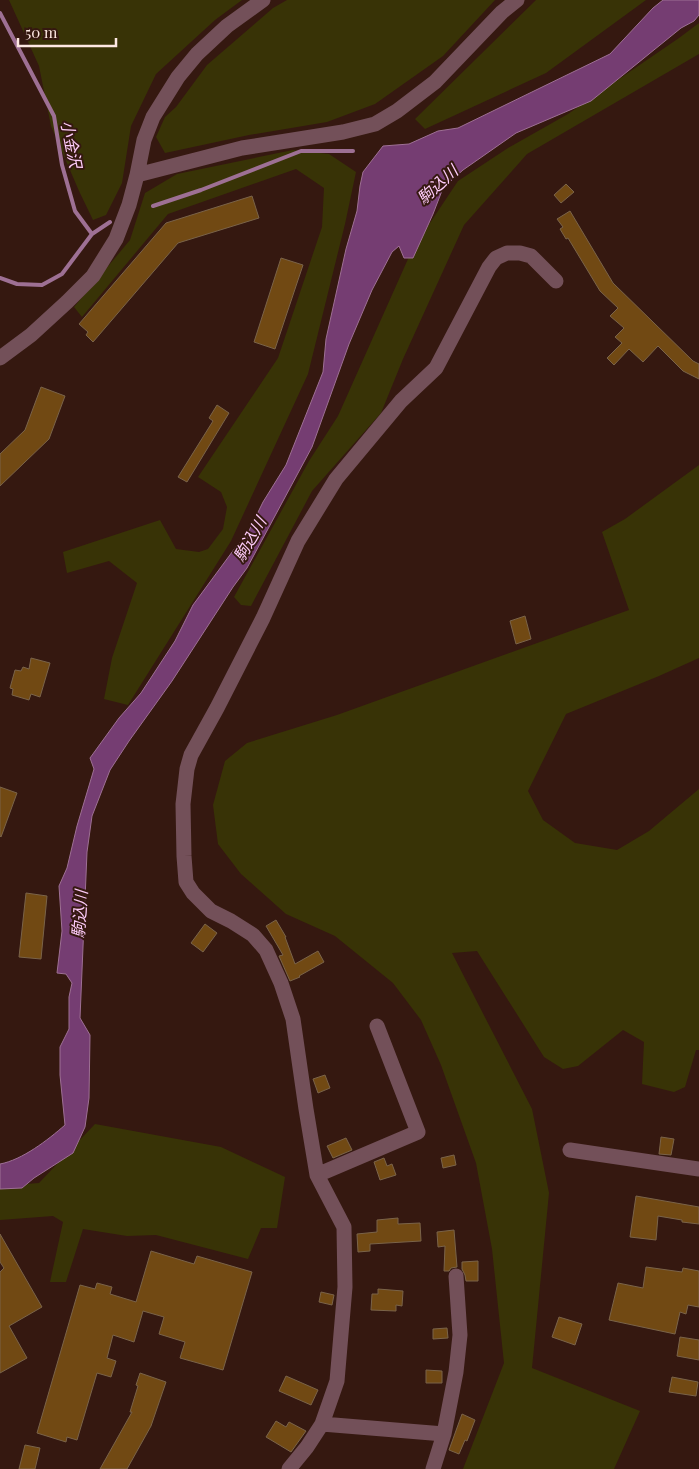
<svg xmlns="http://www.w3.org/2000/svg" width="699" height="1469" viewBox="0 0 699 1469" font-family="'Playfair Display','Noto Sans JP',serif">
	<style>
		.green { fill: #383306 }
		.water { fill: #753d72; stroke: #9e7094 }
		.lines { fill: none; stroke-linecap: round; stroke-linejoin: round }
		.stream { stroke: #9e7094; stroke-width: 4 }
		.building { fill: #714913; stroke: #7a6349 }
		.minor { stroke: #735059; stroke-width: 15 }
		.labels { text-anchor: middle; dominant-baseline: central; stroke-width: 4; stroke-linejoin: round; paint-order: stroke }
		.water-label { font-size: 16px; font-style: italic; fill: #feccfa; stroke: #351810 }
	</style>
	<rect width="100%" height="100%" fill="#351810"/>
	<path class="green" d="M9 0H242L215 20 156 74 131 126 122 183 106 215 93 220 79 191 51 126 39 66Z
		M287 0H495L443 56 375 104 327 122 249 135 165 153 156 137 165 117 176 107 207 65 273 8Z
		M536 0H646L546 73 425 129 415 119Z
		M699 23V54L527 154 464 225 403 359 381 413 312 491 251 606 241 605 234 597 309 461 338 416 412 250 458 181 508 148 568 114 679 38Z
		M293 150 329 154 356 172 345 224 308 374 231 541 128 705 104 699 112 658 137 583 109 561 67 573 63 552 160 520 176 549 199 552 208 549 223 529 227 507 221 492 198 477 278 358 322 227 324 188 296 169 168 214 82 317 74 307 130 240 145 193 177 174Z
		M699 465V658L659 676 566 714 528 791 543 820 575 843 617 850 649 831 699 789V1050H696L685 1087 674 1092 642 1084 644 1042 623 1030 578 1066 563 1069 544 1057 477 951 452 953 532 1109 549 1193 532 1368 640 1411 614 1469H463L504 1363 492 1249 476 1163 441 1065 421 1020 393 983 335 936 286 914 241 874 218 844 213 805 225 761 247 743 337 715 629 610 602 532 625 519Z
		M95 1124 221 1147 285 1177 277 1228H261L248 1259 156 1235 127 1236 83 1229 66 1282H50L63 1222 53 1216 0 1220V1186L39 1183Z"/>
	<path class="water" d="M663 0H699V15L694 21 681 28 591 101 516 133 463 170 443 188 433 214 413 258H404L399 246 392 252 372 290 349 344 312 447 247 568 233 587 172 681 129 741 110 770 92 816 87 852 80 1018 90 1035 89 1098 85 1127 73 1153 34 1178 22 1188 0 1189V1164C22 1160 48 1140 65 1125L60 1075V1047L69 1029V997L72 983 66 974 57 973 62 931 59 886 67 868 77 826 94 769 90 758 119 718 141 693 175 641 193 605 238 544 244 541 263 502 286 465 323 372 326 339 346 249 357 211 360 186 363 172 383 146 409 144 438 131 458 128 610 54 653 8Z"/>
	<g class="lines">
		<path class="stream" d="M0 13 54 116 62 165 75 211 92 234
			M153 206 201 190 301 151H353
			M0 278 17 284 42 285 62 274 92 234 110 222"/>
	</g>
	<path class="building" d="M566 184 574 192 561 203 554 195Z
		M252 196 259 218 178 243 93 342 86 335 88 332 79 324 166 223Z
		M570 211 613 283 693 361 699 364V379L683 371 658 346 643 362 629 349 614 365 607 358 622 343 615 337 624 328 610 316 618 308 600 291 568 238 566 239 560 229 563 227 557 219Z
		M281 258 303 265 275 349 254 342Z
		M41 387 65 396 49 439 0 486V454L25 430Z
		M217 405 229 413 187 482 178 477 213 421 209 418Z
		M525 616 531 639 516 644 510 621Z
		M31 658 50 663 40 697 31 694 29 700 12 695 13 689 10 688 15 670 21 671 23 667 29 669Z
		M0 787 17 793 1 837 0 836Z
		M26 893 47 896 41 959 19 957Z
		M276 920 286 937H285L295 964 318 951 324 962 299 976 300 977 290 981 279 956 283 955 266 926Z
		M205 924 217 933 203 952 191 943Z
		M325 1075 330 1088 318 1093 313 1079Z
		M661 1137 674 1139 671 1155 659 1154Z
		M346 1138 352 1150 333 1158 327 1146Z
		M454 1155 456 1165 443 1168 441 1158Z
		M384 1158 387 1166 392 1164 396 1175 380 1180 374 1162Z
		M636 1196 699 1207V1224L682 1222V1220L658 1216 656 1240 630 1237Z
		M398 1218V1224L420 1223 421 1241 370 1244V1251L358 1252 357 1234 377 1232V1220Z
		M454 1230 457 1267 451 1268 449 1271H444L445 1246 438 1247 437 1232Z
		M0 1234 42 1307 9 1326 27 1358 0 1373V1272L4 1268 0 1262Z
		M151 1251 194 1264 197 1256 252 1272 223 1370 180 1358 185 1342 159 1334 164 1317 143 1311 134 1342 113 1335 107 1358 116 1361 111 1377 97 1373 77 1440 67 1437 66 1442 37 1433 80 1285 95 1289 97 1283 112 1287 110 1294 136 1302Z
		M478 1261V1281H466L465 1275 462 1269V1262Z
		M646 1267 682 1272 683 1268 699 1271V1307L688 1305 686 1314 680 1312 675 1334 609 1320 618 1283 643 1288Z
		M378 1289 403 1291 402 1306 396 1305V1311L371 1310 372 1294H378Z
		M321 1292 334 1295 332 1305 319 1302Z
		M559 1317 582 1324 575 1345 552 1337Z
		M447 1328 448 1338 433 1339V1329Z
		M680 1337 699 1340V1360L677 1356Z
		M426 1370 442 1371V1383H426Z
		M140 1373 166 1382 151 1426 127 1469H100L132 1412H130L138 1386 136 1385Z
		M286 1376 318 1390 311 1405 279 1391Z
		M672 1377 698 1382 696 1396 669 1392Z
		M462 1414 475 1420 467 1441 465 1440 459 1454 449 1450Z
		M276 1421 286 1427 289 1422 306 1431 291 1452 266 1437Z
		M25 1445 40 1448 35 1469H19Z"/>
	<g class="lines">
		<path class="minor" d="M137 175 242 148 343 132 375 124 397 111 435 82 502 12 517 0
			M0 358 31 335 67 302 93 276 116 239 129 205 137 175 144 140 153 117 178 77 197 54 227 26 263 0
			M570 1150 699 1169
			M317 1175 418 1132 377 1026
			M322 1424 444 1434
			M289 1469 307 1447 322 1424 337 1381 345 1287 344 1227 317 1175 306 1109 293 1019 281 983 266 950 253 935 231 921 211 911 193 893 186 882 184 856 183 804 187 769 191 755 217 708 263 618 298 541 336 479 401 401 436 368 489 267 496 258 507 253H520L531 256 556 281
			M433 1469 444 1434 456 1372 460 1335 456 1276"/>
	</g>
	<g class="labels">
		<g class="water-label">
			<text transform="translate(72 144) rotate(79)">小金沢</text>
			<text transform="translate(437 184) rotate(-42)">駒込川</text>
			<text transform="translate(249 539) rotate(-60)">駒込川</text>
			<text transform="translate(79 914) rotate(-86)">駒込川</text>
		</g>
	</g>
	<path d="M18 38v8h98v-8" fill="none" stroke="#fde8e2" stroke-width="2.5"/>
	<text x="25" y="38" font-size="15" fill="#fde8e2" stroke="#351810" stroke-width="4" paint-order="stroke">50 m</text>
</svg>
